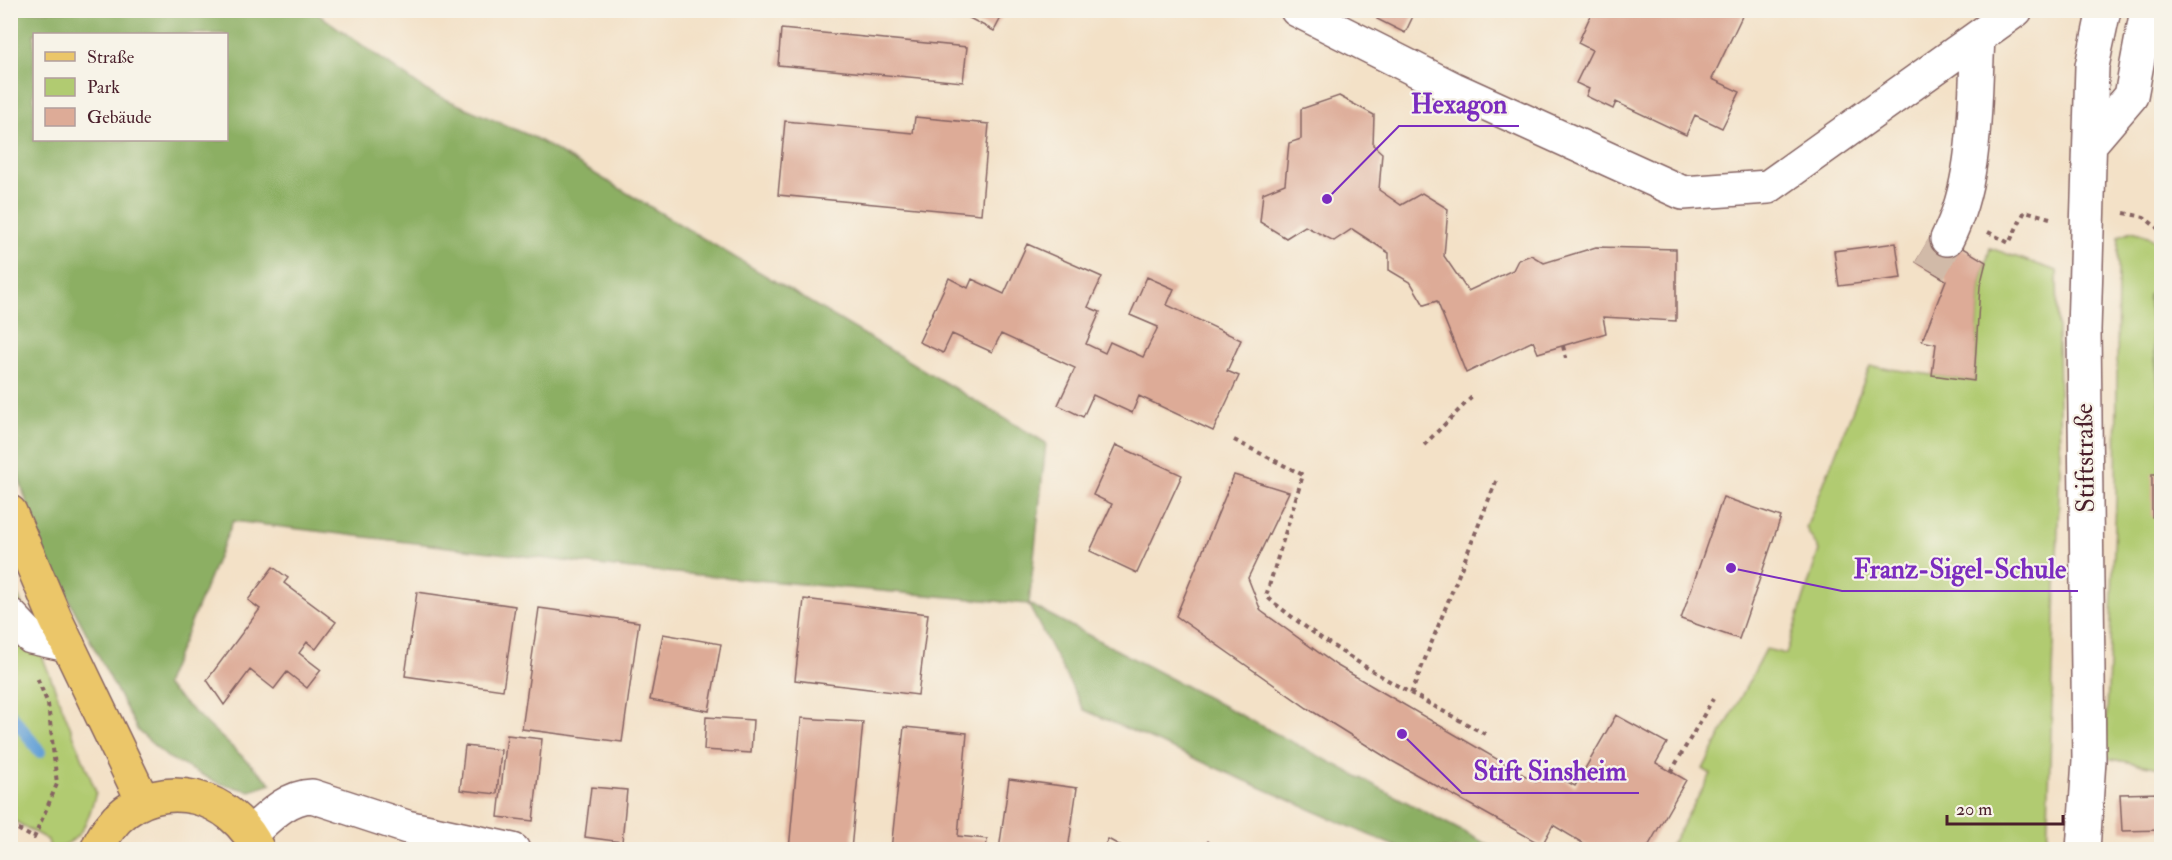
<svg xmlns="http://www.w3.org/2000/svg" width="2172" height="860" viewBox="0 0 2172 860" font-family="'IM FELL Double Pica',serif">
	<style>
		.green { fill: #b1cb71; stroke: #7e754e; stroke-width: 1.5 }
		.forest { fill: #8caf63; stroke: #6b6747; stroke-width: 1.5; fill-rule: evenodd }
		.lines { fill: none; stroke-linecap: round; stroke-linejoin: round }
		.stream { stroke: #65a1d6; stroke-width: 12 }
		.building { fill: #ddab97 }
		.minor-tunnel { stroke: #d1baa8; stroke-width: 33; stroke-dasharray: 33 16; stroke-linecap: butt }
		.minor-casing { stroke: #856362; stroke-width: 36 }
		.major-casing { stroke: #856362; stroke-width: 36 }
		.path { stroke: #856362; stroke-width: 4; stroke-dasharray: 4.5 4.5; stroke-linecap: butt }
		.minor { stroke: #fff; stroke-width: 33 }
		.major { stroke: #ebc669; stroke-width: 33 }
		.labels { text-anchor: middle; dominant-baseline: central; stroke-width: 4.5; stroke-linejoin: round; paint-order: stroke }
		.street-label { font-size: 26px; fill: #4a1f2b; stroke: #f7f3e8 }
		.leader { fill: none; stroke: #7b2cbf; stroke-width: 2 }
		.callout-dot { fill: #7b2cbf; stroke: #f7f3e8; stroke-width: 2 }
		.callout-label { font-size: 27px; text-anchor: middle; font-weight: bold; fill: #7b2cbf; stroke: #f7f3e8; stroke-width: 4.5; stroke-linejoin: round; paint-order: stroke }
	</style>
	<rect width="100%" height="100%" fill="#f7f3e8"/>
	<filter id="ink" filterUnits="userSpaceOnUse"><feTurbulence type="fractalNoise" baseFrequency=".0167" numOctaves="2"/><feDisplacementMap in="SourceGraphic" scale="12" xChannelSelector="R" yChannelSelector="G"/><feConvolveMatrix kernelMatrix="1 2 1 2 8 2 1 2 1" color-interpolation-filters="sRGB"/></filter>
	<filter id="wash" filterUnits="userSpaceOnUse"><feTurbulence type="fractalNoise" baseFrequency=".008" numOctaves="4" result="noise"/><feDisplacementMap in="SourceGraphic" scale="24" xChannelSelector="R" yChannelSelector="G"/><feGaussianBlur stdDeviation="1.35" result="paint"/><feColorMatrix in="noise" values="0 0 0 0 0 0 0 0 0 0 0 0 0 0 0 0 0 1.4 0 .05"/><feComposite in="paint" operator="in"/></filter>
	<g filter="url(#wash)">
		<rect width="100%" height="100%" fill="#f3e1c7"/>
		<path class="green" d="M2132 231 2148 236 2161 246V288L2148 295 2162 411V614L2157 680 2161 681V768L2105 758 2116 500 2118 252 2119 236Z
			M1990 248 2057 271 2060 470 2047 849 1668 850 1711 774 1703 769 1766 649 1786 654 1819 550 1806 528 1870 366 1974 381 1980 286Z
			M10 575 96 792C89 819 82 845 50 849L48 840 11 819Z"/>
		<path class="forest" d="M10 11H314L427 91 535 138 1046 443 1029 604 1496 849H1401L1084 710 1028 604 631 569 233 521 165 685 272 784 250 791 218 783 167 757 138 731 40 545 11 452ZM34 34H226V140H34Z
			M2161 288V411L2148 295Z"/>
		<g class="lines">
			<path class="stream" d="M10 713 40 752"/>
		</g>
		<g id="blocks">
			<path class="building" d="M954 10H1005L994 31Z
				M1382 10H1416L1405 33 1377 19Z
				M1593 10 1608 16 1611 10H1745L1712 79 1740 92 1722 128 1695 115 1686 135 1616 102 1613 109 1586 96 1589 89 1576 83 1592 50 1578 43Z
				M781 29 967 47 963 82 778 65Z
				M1339 96 1374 115 1373 145 1382 153 1379 190 1401 205 1422 193 1448 209 1444 256 1468 291 1513 270 1518 260 1531 255 1544 263 1596 247 1676 249V321L1603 317 1606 333 1538 353 1533 341 1466 373 1437 301 1424 305 1411 283 1389 270V253L1352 229 1334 241 1305 226 1286 238 1260 222 1263 193 1285 184 1289 143 1301 139V109Z
				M915 117 989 124 981 214 778 195 785 121 913 133Z
				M1934 231 1986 262 1980 286 1974 381 1932 375 1936 344 1922 341 1946 280 1916 262Z
				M1896 243 1901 278 1839 286 1834 251Z
				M1027 244 1102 277 1088 307 1100 312 1086 344 1105 353 1110 342 1143 357 1158 327 1130 315 1147 277 1174 289 1167 305 1241 340 1227 371 1239 376 1213 431 1139 396 1132 413 1093 395 1083 417 1058 405 1075 368 1001 334 992 352 952 334 943 353 919 342 949 278 968 288 972 279 1004 294Z
				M1116 445 1182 475 1137 573 1090 551 1112 504 1093 495Z
				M2152 474H2162V517H2152Z
				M1234 475 1289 492 1248 578 1261 611 1336 665 1536 782 1544 769 1575 786 1616 715 1667 743 1656 763 1686 780 1646 850H1594L1553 825 1542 845 1392 761 1307 708 1176 616Z
				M1723 497 1781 517 1739 639 1681 619Z
				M273 567 288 578 284 583 336 622 316 649 307 642 299 653 321 670 307 688 287 672 274 689 250 670 224 705 207 680 260 609 248 600Z
				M417 592 515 606 503 690 405 676Z
				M804 599 928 614 918 695 795 680Z
				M539 608 639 622 622 742 522 729Z
				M663 634 721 644 709 711 650 700Z
				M706 717 753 720 751 753 704 750Z
				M801 718 863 722 851 850H789Z
				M904 727 967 733 958 836 987 839 986 850H891Z
				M507 735 542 739 533 821 498 817Z
				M465 746 501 750 497 794 460 790Z
				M1009 779 1077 788 1068 850H999Z
				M591 787 627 790 622 842 585 837Z
				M2162 793V830L2122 831 2120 794Z
				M1108 839 1128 850H1102Z
				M1208 841 1219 850H1201Z"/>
		</g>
	</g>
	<g filter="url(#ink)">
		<use href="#blocks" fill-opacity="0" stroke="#856362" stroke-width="1.5"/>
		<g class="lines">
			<path class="minor-tunnel" d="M1930 270 1947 239"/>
			<defs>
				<path id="minor" d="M1297 10 1454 89 1683 193 1768 187 2016 10
					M2090 144 2131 96 2147 10
					M1947 239C1978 179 1974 104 1978 38
					M10 615 31 637 68 645
					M250 834C268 818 286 797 312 796L407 827 513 850
					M2083 850 2089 760 2084 330 2092 66 2104 10"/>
				<path id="major" d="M10 512 55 618 143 801
					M97 850C101 838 109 828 117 819 163 775 233 795 258 850"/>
			</defs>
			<use href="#minor" class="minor-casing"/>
			<use href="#major" class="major-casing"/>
			<path class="path" d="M2124 213 2144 217 2162 232
				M1988 232 2009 243 2025 211 2050 218
				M1563 346 1566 358
				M1234 440 1303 475 1266 596C1332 652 1408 692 1485 734
				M1424 445 1473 396
				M1411 694 1497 479
				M1671 772 1713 699
				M10 825 34 838 57 784 48 704 36 675"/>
			<use href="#minor" class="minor"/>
			<use href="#major" class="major"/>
		</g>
	</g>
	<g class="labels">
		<g class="street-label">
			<text transform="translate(2085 458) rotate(-91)">Stiftstraße</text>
		</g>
	</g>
	<path class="leader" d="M1327 199L1399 126H1519M1731 568L1842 591H2078M1402 734L1462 793H1639"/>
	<g class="callout-dot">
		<circle cx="1327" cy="199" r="6"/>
		<circle cx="1731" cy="568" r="6"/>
		<circle cx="1402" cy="734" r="6"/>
	</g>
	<g class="callout-label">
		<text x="1459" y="113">Hexagon</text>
		<text x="1960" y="578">Franz-Sigel-Schule</text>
		<text x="1550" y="780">Stift Sinsheim</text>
	</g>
	<rect width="2172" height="860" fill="none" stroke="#f7f3e8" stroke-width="36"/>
	<rect x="33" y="33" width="195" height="108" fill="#f7f3e8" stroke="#b29e9c" stroke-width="1.5"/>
	<rect x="45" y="52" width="30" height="9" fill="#ebc669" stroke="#b29e9c" stroke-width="1.5"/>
	<text x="87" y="63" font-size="18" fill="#4a1f2b">Straße</text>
	<rect x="45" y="78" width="30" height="18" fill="#b1cb71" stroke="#b29e9c" stroke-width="1.5"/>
	<text x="87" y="93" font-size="18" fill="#4a1f2b">Park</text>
	<rect x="45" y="108" width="30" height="18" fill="#ddab97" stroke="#b29e9c" stroke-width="1.5"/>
	<text x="87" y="123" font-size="18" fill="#4a1f2b">Gebäude</text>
	<path d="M1947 815v9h116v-9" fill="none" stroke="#4a1f2b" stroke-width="3"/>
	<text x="1956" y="815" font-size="18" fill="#4a1f2b" stroke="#f7f3e8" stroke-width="4.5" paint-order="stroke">20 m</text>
</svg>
